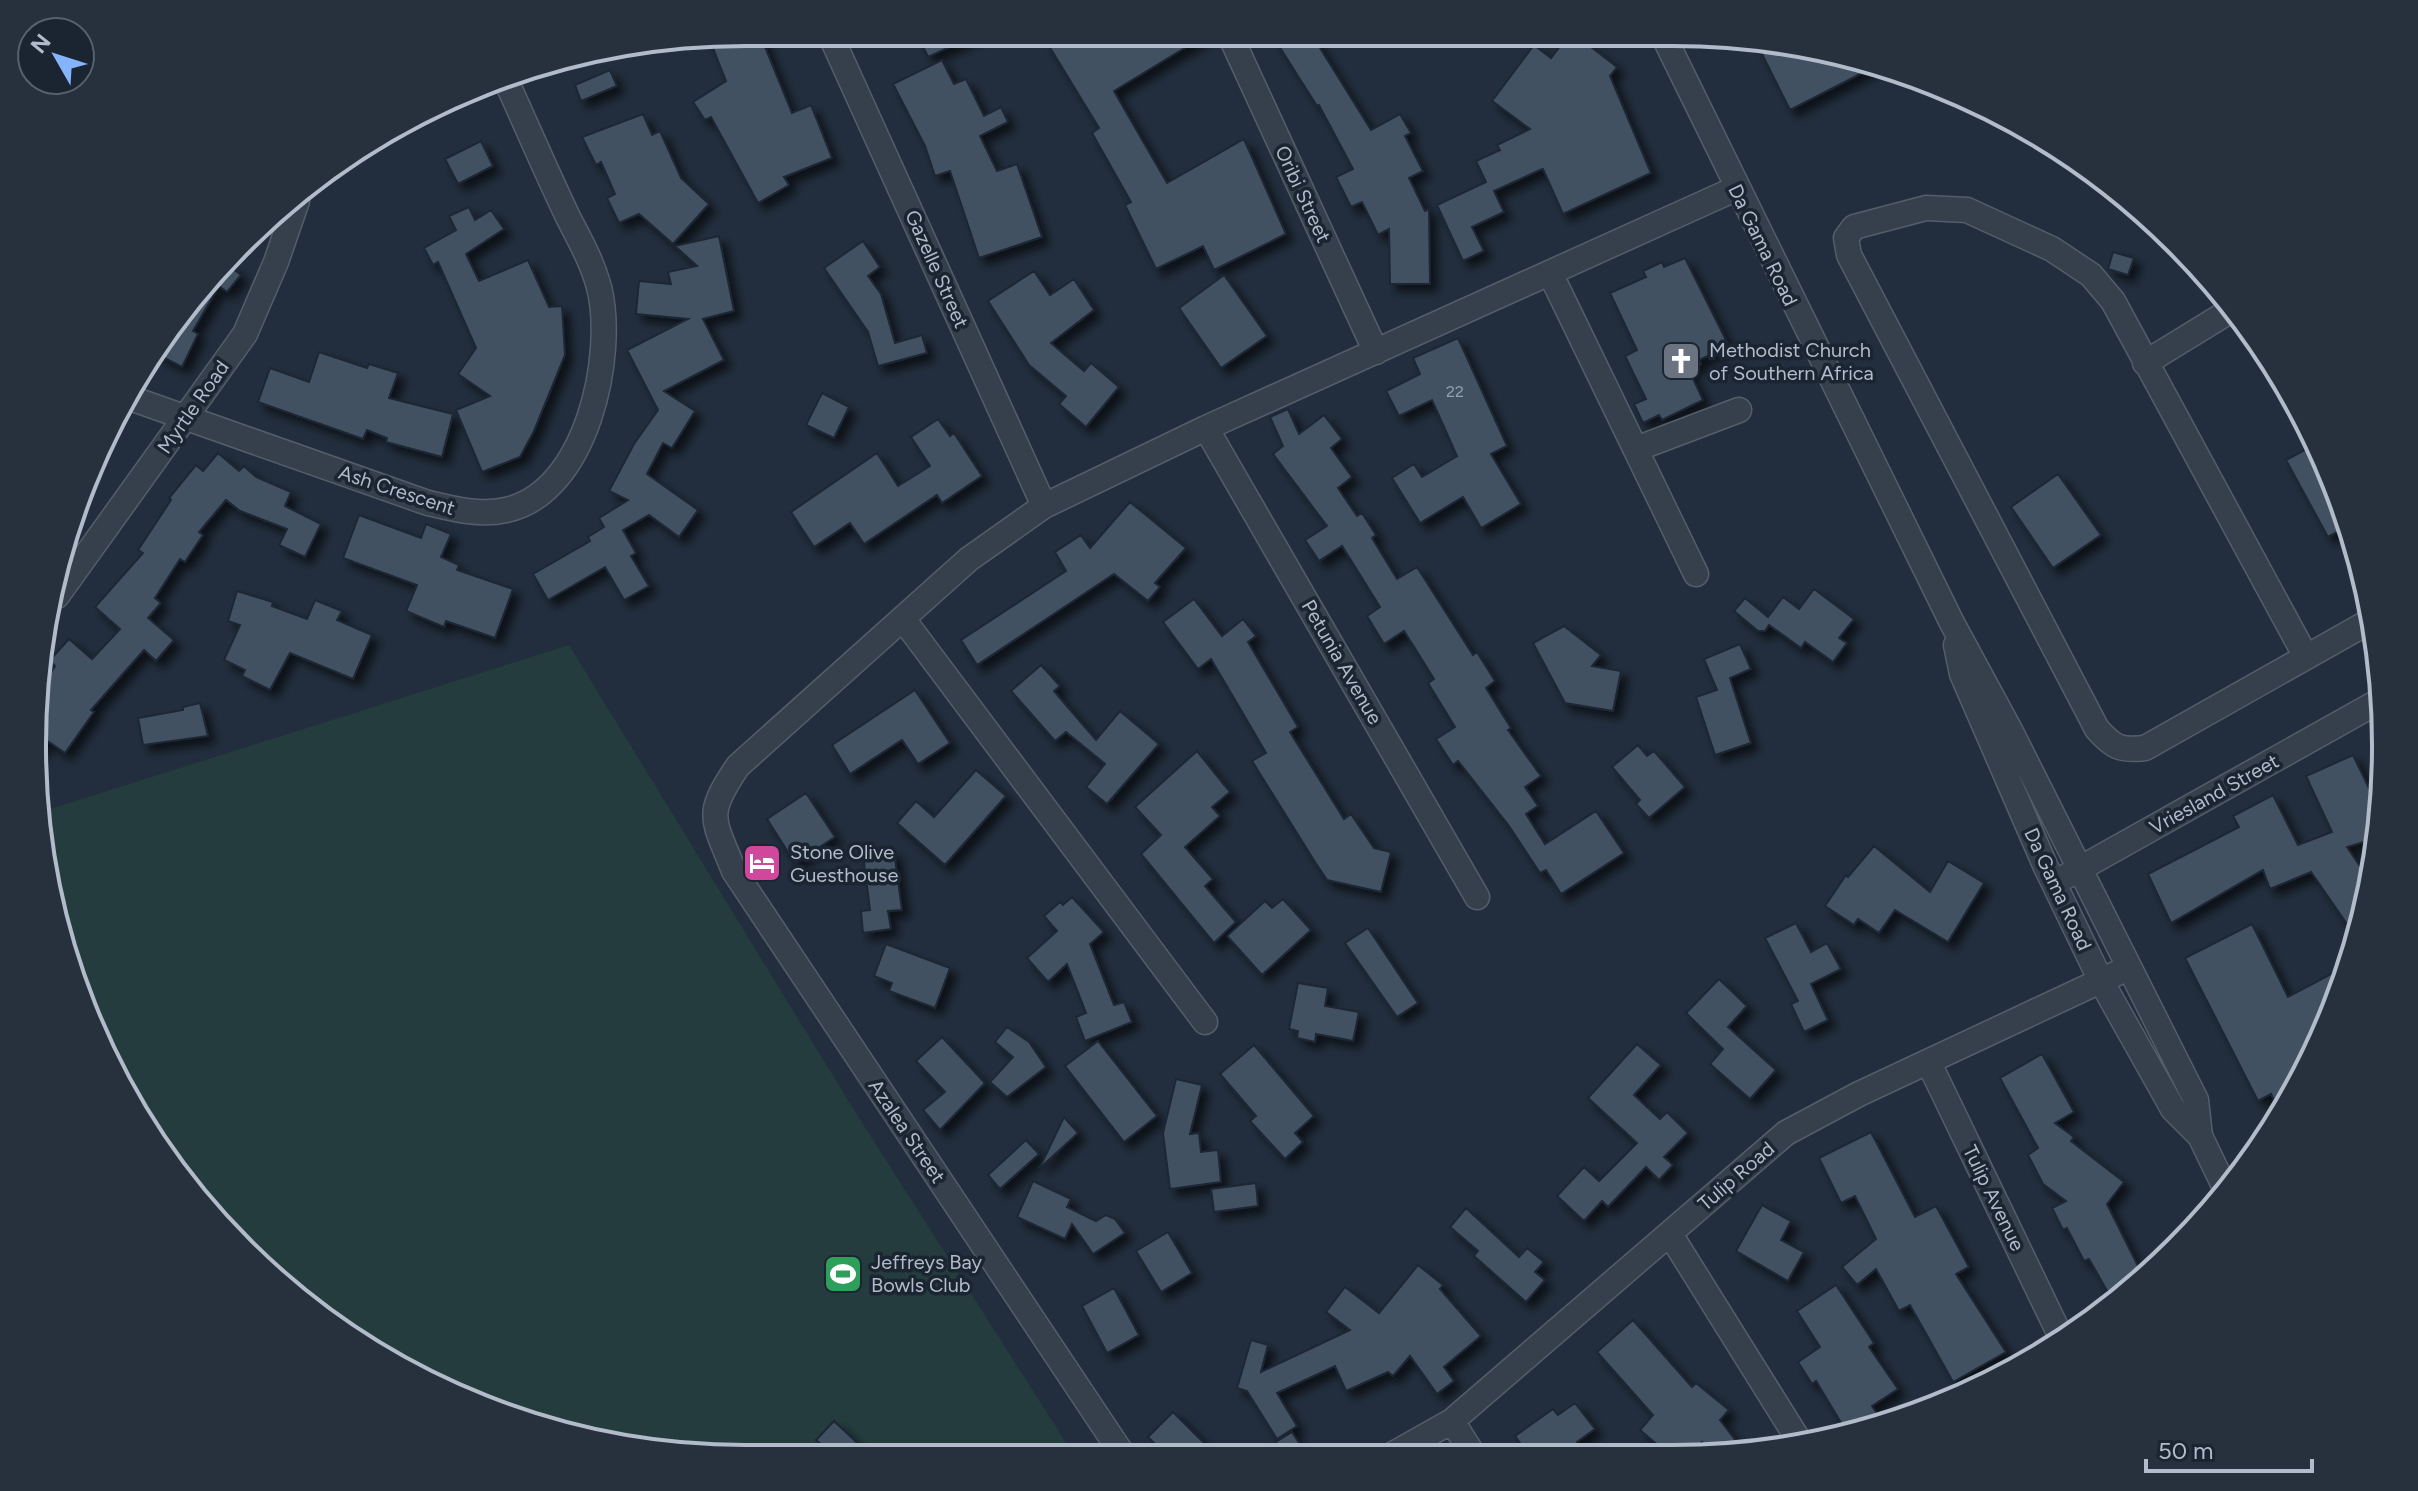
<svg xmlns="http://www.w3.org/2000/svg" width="2418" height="1491" viewBox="0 0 2418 1491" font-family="Figtree,sans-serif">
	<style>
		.green { fill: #243c3e }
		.building { fill: #435162; stroke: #1d2734; stroke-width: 2; filter: url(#shadow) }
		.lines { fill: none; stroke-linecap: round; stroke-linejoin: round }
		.minor-casing { stroke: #545e6b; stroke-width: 27 }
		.minor { stroke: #36404d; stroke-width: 24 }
		.labels { text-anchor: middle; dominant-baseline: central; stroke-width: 7; stroke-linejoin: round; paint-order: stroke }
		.number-label { font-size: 16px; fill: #96a0af }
		.street-label { font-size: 20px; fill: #b2bbc9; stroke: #1b2532 }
		.poi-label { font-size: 20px; fill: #b2bbc9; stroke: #1b2532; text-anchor: start }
		.rim { fill: none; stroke: #b2bbc9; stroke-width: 4 }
	</style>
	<defs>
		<filter id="shadow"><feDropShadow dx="7" dy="7" stdDeviation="4" flood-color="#0009"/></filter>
	</defs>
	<rect width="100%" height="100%" fill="#222e3d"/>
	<path class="green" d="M569 645 854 1110 1072 1452 1069 1455 653 1453 472 1405 311 1311 153 1142 56 931 41 812Z"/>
	<path class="building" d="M746 32H759L792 113 811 105 832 158 784 177 789 185 758 203 711 117 705 120 693 102 726 81 709 38Z
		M917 33H980L928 57Z
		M1059 34 1206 35 1114 91 1167 183 1244 139 1286 234 1214 270 1203 246 1156 269 1125 205 1131 202 1092 133 1099 128 1046 41Z
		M1272 35H1312L1371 130 1400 114 1411 133 1405 136 1423 171 1409 178 1425 211 1429 209 1430 284H1390L1389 229 1378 235 1362 202 1351 207 1336 177 1353 169 1319 105 1317 106Z
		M1567 37H1578L1617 67 1610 76 1651 173 1563 214 1543 169 1540 170 1494 191 1504 212 1472 227 1484 251 1463 261 1437 205 1486 182 1476 161 1500 150 1497 145 1530 129 1492 101 1534 45 1551 58Z
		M1754 38H1765L1874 67 1790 110Z
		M942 60 954 84 966 79 984 116 1001 107 1008 122 980 136 997 171 1017 164 1042 237 979 258 950 171 935 176 925 146 893 84Z
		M610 70 617 86 581 101 575 85Z
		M643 114 652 135 660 131 681 178 709 204 673 244 639 214 619 223 607 198 615 194 601 162 596 165 582 137Z
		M481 141 493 166 458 184 445 159Z
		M469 207 475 220 491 210 504 229 466 254 479 281 528 260 549 307 562 306 565 355 534 431 520 457 482 472 456 410 490 396 458 374 476 348 438 262 433 265 424 248 456 230 449 216Z
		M719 236 734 311 703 319 724 360 664 391 695 411 672 448 663 443 647 474 698 510 679 537 649 515 623 530 636 553 631 556 649 586 624 600 605 567 548 600 533 574 590 541 588 537 604 527 599 518 628 500 609 491 634 444 658 410 627 350 688 319 636 314 639 281 671 284 668 272 697 266 675 246Z
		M863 241 880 267 868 276 881 294 895 343 922 335 927 353 878 366 868 332 824 268Z
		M2113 252 2134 258 2128 275 2108 269Z
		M1685 258 1729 346 1699 360 1701 364 1689 370 1703 400 1662 420 1659 415 1643 423 1634 404 1646 399 1625 356 1637 350 1610 293 1646 277 1643 271 1662 262 1664 267Z
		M228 265 241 275 227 292 219 286 193 331 198 334 182 367 157 354 180 311Z
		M1034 271 1050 295 1074 279 1094 310 1051 343 1084 371 1091 363 1119 387 1086 427 1059 404 1066 396 1029 365 988 301Z
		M1224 275 1267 336 1221 368 1179 308Z
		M1458 338 1507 446 1491 454 1521 504 1481 528 1463 497 1420 523 1392 478 1414 464 1422 477 1457 456 1432 400 1399 416 1386 391 1420 374 1413 358Z
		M319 352 367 368 369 364 398 373 389 398 453 414 442 457 386 442 387 438 367 430 363 439 258 402 270 368 309 382Z
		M822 393 849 407 834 438 806 425Z
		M1288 409 1299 434 1324 415 1342 439 1331 448 1352 477 1338 488 1357 516 1362 513 1376 535 1372 538 1397 579 1417 567 1473 655 1477 652 1495 681 1486 688 1511 728 1508 730 1541 776 1525 787 1538 806 1526 814 1545 844 1596 811 1624 853 1561 894 1546 870 1540 873 1509 826 1458 761 1453 765 1436 739 1455 727 1428 683 1434 679 1404 631 1384 644 1367 616 1380 607 1342 546 1319 561 1305 540 1327 526 1273 454 1283 446 1270 417Z
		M938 419 950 436 954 433 982 476 942 503 937 495 864 544 850 523 814 547 791 512 877 453 898 486 930 466 911 437Z
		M2312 446 2350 525 2328 537 2286 460Z
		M218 453 239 471 244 466 256 477 291 492 285 506 321 524 305 557 279 545 287 529 240 511 226 500 199 532 203 535 185 562 180 559 155 598 161 603 148 618 174 640 156 661 144 650 91 710 94 712 65 753 46 740 34 760 32 745 42 686 55 666 49 661 69 639 92 659 120 629 95 607 143 553 138 550 171 500 169 498 196 465 203 471Z
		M2058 474 2101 535 2053 568 2011 507Z
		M1130 502 1186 548 1155 583 1160 587 1148 601 1114 574 977 665 961 640 1066 571 1055 552 1081 535 1090 548Z
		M359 515 421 538 426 524 451 534 441 557 459 565 457 570 513 589 495 638 446 621 444 627 406 611 417 585 343 558Z
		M1814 589 1854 619 1839 638 1847 643 1833 662 1805 642 1801 648 1769 625 1765 631H1758L1734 611 1745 598 1768 617 1783 597 1799 609Z
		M237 591 273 602 272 606 307 619 315 600 342 611 337 620 372 635 353 679 290 653 270 690 242 676 245 670 224 660 240 625 228 621Z
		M1194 599 1222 636 1243 619 1256 636 1248 642 1298 727 1290 732 1344 819 1351 814 1374 848 1391 852 1381 892 1327 880 1315 862 1252 761 1266 753 1211 659 1198 669 1163 622Z
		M1564 626 1601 655 1592 666 1621 671 1613 711 1565 703 1533 643Z
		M1740 644 1751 669 1730 678 1751 743 1715 755 1696 697 1717 690 1704 659Z
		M1041 665 1060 686 1054 691 1096 740 1120 711 1159 744 1107 804 1086 787 1105 764 1066 732 1055 741 1011 691Z
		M915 690 950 743 918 764 902 740 850 774 832 745Z
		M200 703 208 736 143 745 138 718 183 710V707Z
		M1638 745 1647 756 1654 751 1685 787 1649 818 1636 804 1640 800 1612 767Z
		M1197 751 1230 792 1212 807 1220 816 1185 847 1213 879 1205 886 1236 922 1214 943 1141 854 1161 835 1135 807Z
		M2353 755 2381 813 2377 838 2347 847 2370 881 2358 940 2311 872 2270 889 2263 870 2171 923 2148 874 2239 827 2233 816 2273 795 2298 845 2332 832 2306 776Z
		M976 770 1006 796 945 865 897 823 916 801 934 817Z
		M806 793 835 837 795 863 767 819Z
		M1874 846 1930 892 1948 861 1984 883 1948 942 1895 910 1879 933 1858 919 1854 925 1825 906 1846 875 1848 877Z
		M894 851 902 910 888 911 891 929 863 933 861 911 870 910 863 855Z
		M1072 897 1104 932 1090 944 1114 1005 1124 1002 1132 1022 1085 1041 1076 1017 1086 1013 1067 964 1048 982 1027 958 1057 931 1044 916 1060 902 1063 905Z
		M1283 899 1311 930 1262 975 1227 936 1265 901 1272 908Z
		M1796 923 1811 952 1827 943 1841 969 1811 984 1828 1020 1804 1032 1791 1004 1798 1001 1765 938Z
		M2252 924 2288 997 2348 965 2312 1061 2280 1113 2271 1094 2258 1101 2185 958Z
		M1368 928 1418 1003 1397 1017 1345 943Z
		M886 944 950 968 935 1008 889 991 892 983 874 976Z
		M1719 979 1747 1006 1728 1027 1776 1070 1750 1099 1710 1064 1723 1049 1686 1013Z
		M1298 983 1328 988 1325 1006 1359 1012 1353 1041 1316 1034 1315 1042 1297 1038 1298 1031 1289 1029Z
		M1007 1027 1029 1042 1046 1067 1007 1097 990 1082 1013 1057 995 1042Z
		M942 1037 985 1083 940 1130 923 1110 945 1092 916 1061Z
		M1098 1041 1157 1116 1124 1142 1065 1066Z
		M1637 1044 1661 1065 1634 1095 1660 1119 1667 1112 1688 1133 1664 1157 1673 1165 1659 1180 1646 1167 1608 1207 1602 1201 1584 1221 1557 1196 1584 1167 1599 1181 1637 1143 1588 1098Z
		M1254 1045 1314 1116 1295 1133 1303 1142 1285 1159 1250 1121 1256 1116 1220 1074Z
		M2042 1054 2074 1112 2055 1123 2074 1137 2071 1141 2124 1182 2107 1204 2143 1276 2110 1296 2089 1259 2084 1261 2067 1228 2063 1230 2052 1208 2066 1201 2043 1184 2028 1155 2038 1148 2000 1078Z
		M1176 1079 1202 1085 1190 1134 1199 1133 1201 1152 1218 1150 1221 1182 1170 1189 1163 1133Z
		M1064 1117 1078 1133 1041 1167H1040Z
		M1871 1132 1915 1217 1936 1206 1969 1267 1956 1274 2006 1352 1953 1382 1910 1305 1899 1311 1876 1269 1857 1285 1842 1267 1876 1239 1855 1196 1841 1203 1819 1158Z
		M1026 1140 1039 1154 1000 1189 988 1175Z
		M1033 1181 1071 1199 1067 1207 1096 1221 1106 1215 1115 1219 1125 1233 1093 1254 1072 1224 1065 1239 1017 1217Z
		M1256 1183 1258 1206 1214 1212 1211 1189Z
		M1762 1205 1791 1221 1781 1240 1804 1252 1788 1281 1736 1251Z
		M1466 1208 1519 1257 1527 1248 1544 1262 1535 1272 1545 1280 1526 1302 1474 1256 1478 1251 1450 1227Z
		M1168 1232 1192 1273 1161 1292 1136 1251Z
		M1418 1265 1443 1285 1440 1289 1481 1336 1444 1367 1454 1381 1437 1394 1410 1356 1393 1376 1388 1372 1346 1391 1335 1366 1277 1393 1297 1426 1277 1439 1247 1391 1237 1388 1251 1340 1268 1345 1261 1372 1350 1330 1326 1312 1345 1287 1379 1313Z
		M1836 1285 1874 1343 1869 1347 1898 1389 1872 1406 1884 1424 1849 1436 1816 1381 1812 1384 1798 1362 1820 1347 1797 1311Z
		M1114 1288 1139 1335 1107 1353 1082 1306Z
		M1633 1320 1692 1387 1696 1383 1729 1410 1720 1420 1740 1446 1726 1456 1713 1457 1702 1442 1690 1457H1672L1640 1430 1653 1415 1597 1352Z
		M1575 1403 1595 1429 1577 1442 1588 1457H1530L1515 1436 1553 1409 1558 1415Z
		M1173 1412 1216 1455H1166L1148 1437Z
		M834 1421 869 1454H832L816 1440Z
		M1292 1432 1301 1446 1285 1456 1276 1442Z"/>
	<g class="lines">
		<defs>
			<path id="minor" d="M829 32 1044 506
				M1230 35 1376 352
				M1664 37 1952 623 2011 732 2196 1100 2200 1136
				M1551 275 1696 574
				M2145 363 2233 309
				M133 399 428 503C453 509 480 516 506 510 587 493 616 355 599 287 592 261 579 239 567 215 545 169 525 122 504 76
				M1206 428 1477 897
				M1636 449 1739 410
				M57 596 245 334 276 262 297 201
				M903 619 1205 1022
				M1956 645 1962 674 2045 865 2100 979 2173 1109 2200 1136 2227 1192
				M2306 657 2113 301 2091 275 2052 249 1967 210 1926 208 1854 227 1846 238 1849 255 2097 729C2113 747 2120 751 2145 748L2372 620
				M2067 876 2381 700
				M1929 1063 2059 1333
				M1670 1234 1801 1444
				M1452 1421 1474 1456
				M1123 1455 734 871C713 818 704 816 738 766L969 559 1044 506 1206 428 1735 189
				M1390 1456 1452 1421 1786 1133 1859 1094 2128 968"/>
		</defs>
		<use href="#minor" class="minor-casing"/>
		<use href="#minor" class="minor"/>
	</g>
	<defs>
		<symbol id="church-square" viewBox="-11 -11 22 22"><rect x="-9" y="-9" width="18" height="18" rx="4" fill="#6b7280" stroke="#1b2532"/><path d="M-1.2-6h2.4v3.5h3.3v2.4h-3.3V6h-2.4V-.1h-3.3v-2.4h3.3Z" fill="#fff"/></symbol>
		<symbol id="hotel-square" viewBox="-11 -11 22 22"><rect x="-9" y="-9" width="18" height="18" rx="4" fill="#d1479c" stroke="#1b2532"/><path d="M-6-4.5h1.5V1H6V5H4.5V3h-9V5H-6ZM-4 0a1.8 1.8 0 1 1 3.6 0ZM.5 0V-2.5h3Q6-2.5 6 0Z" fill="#fff"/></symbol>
		<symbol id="stadium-square" viewBox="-11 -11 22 22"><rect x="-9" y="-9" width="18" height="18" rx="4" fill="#2e9e5b" stroke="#1b2532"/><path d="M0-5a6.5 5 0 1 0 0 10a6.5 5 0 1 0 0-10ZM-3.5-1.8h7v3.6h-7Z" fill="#fff"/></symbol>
	</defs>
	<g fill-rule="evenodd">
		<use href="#church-square" x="1659" y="339" width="44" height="44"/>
		<use href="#hotel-square" x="740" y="841" width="44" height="44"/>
		<use href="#stadium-square" x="821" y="1252" width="44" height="44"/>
	</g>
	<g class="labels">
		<g class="number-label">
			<text x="1455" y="391">22</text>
		</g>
		<g class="street-label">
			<text transform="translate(1303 194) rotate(65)">Oribi Street</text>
			<text transform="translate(1763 245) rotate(64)">Da Gama Road</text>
			<text transform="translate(937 269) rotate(66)">Gazelle Street</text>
			<text transform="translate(193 407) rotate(-55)">Myrtle Road</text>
			<text transform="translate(397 490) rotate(18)">Ash Crescent</text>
			<text transform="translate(1342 662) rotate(60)">Petunia Avenue</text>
			<text transform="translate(2214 794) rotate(-29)">Vriesland Street</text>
			<text transform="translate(2058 889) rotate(65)">Da Gama Road</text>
			<text transform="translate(907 1131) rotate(56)">Azalea Street</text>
			<text transform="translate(1736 1176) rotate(-41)">Tulip Road</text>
			<text transform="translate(1994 1198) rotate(64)">Tulip Avenue</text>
		</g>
		<g class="poi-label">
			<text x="1709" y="350">Methodist Church<tspan x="1709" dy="23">of Southern Africa</tspan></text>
			<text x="790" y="852">Stone Olive<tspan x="790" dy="23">Guesthouse</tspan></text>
			<text x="871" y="1262">Jeffreys Bay<tspan x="871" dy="23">Bowls Club</tspan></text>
		</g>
	</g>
	<path d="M0 0H2418V1491H0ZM745 46H1673A699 699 0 0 1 2372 745V746A699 699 0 0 1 1673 1445H745A699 699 0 0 1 46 746V745A699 699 0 0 1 745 46Z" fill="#27313e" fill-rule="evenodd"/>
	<path class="rim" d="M745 46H1673A699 699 0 0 1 2372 745V746A699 699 0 0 1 1673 1445H745A699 699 0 0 1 46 746V745A699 699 0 0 1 745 46Z"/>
	<g transform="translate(56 56) rotate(309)"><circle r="38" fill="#1b2532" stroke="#57616e" stroke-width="2"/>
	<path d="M0-6L14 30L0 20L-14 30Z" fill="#84b5fc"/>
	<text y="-12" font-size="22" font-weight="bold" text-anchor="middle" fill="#b2bbc9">N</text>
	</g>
	<path d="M2146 1459v12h166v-12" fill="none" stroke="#b2bbc9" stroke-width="4"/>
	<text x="2158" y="1459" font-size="24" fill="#b2bbc9" stroke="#1b2532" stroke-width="6" paint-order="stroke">50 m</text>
</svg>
